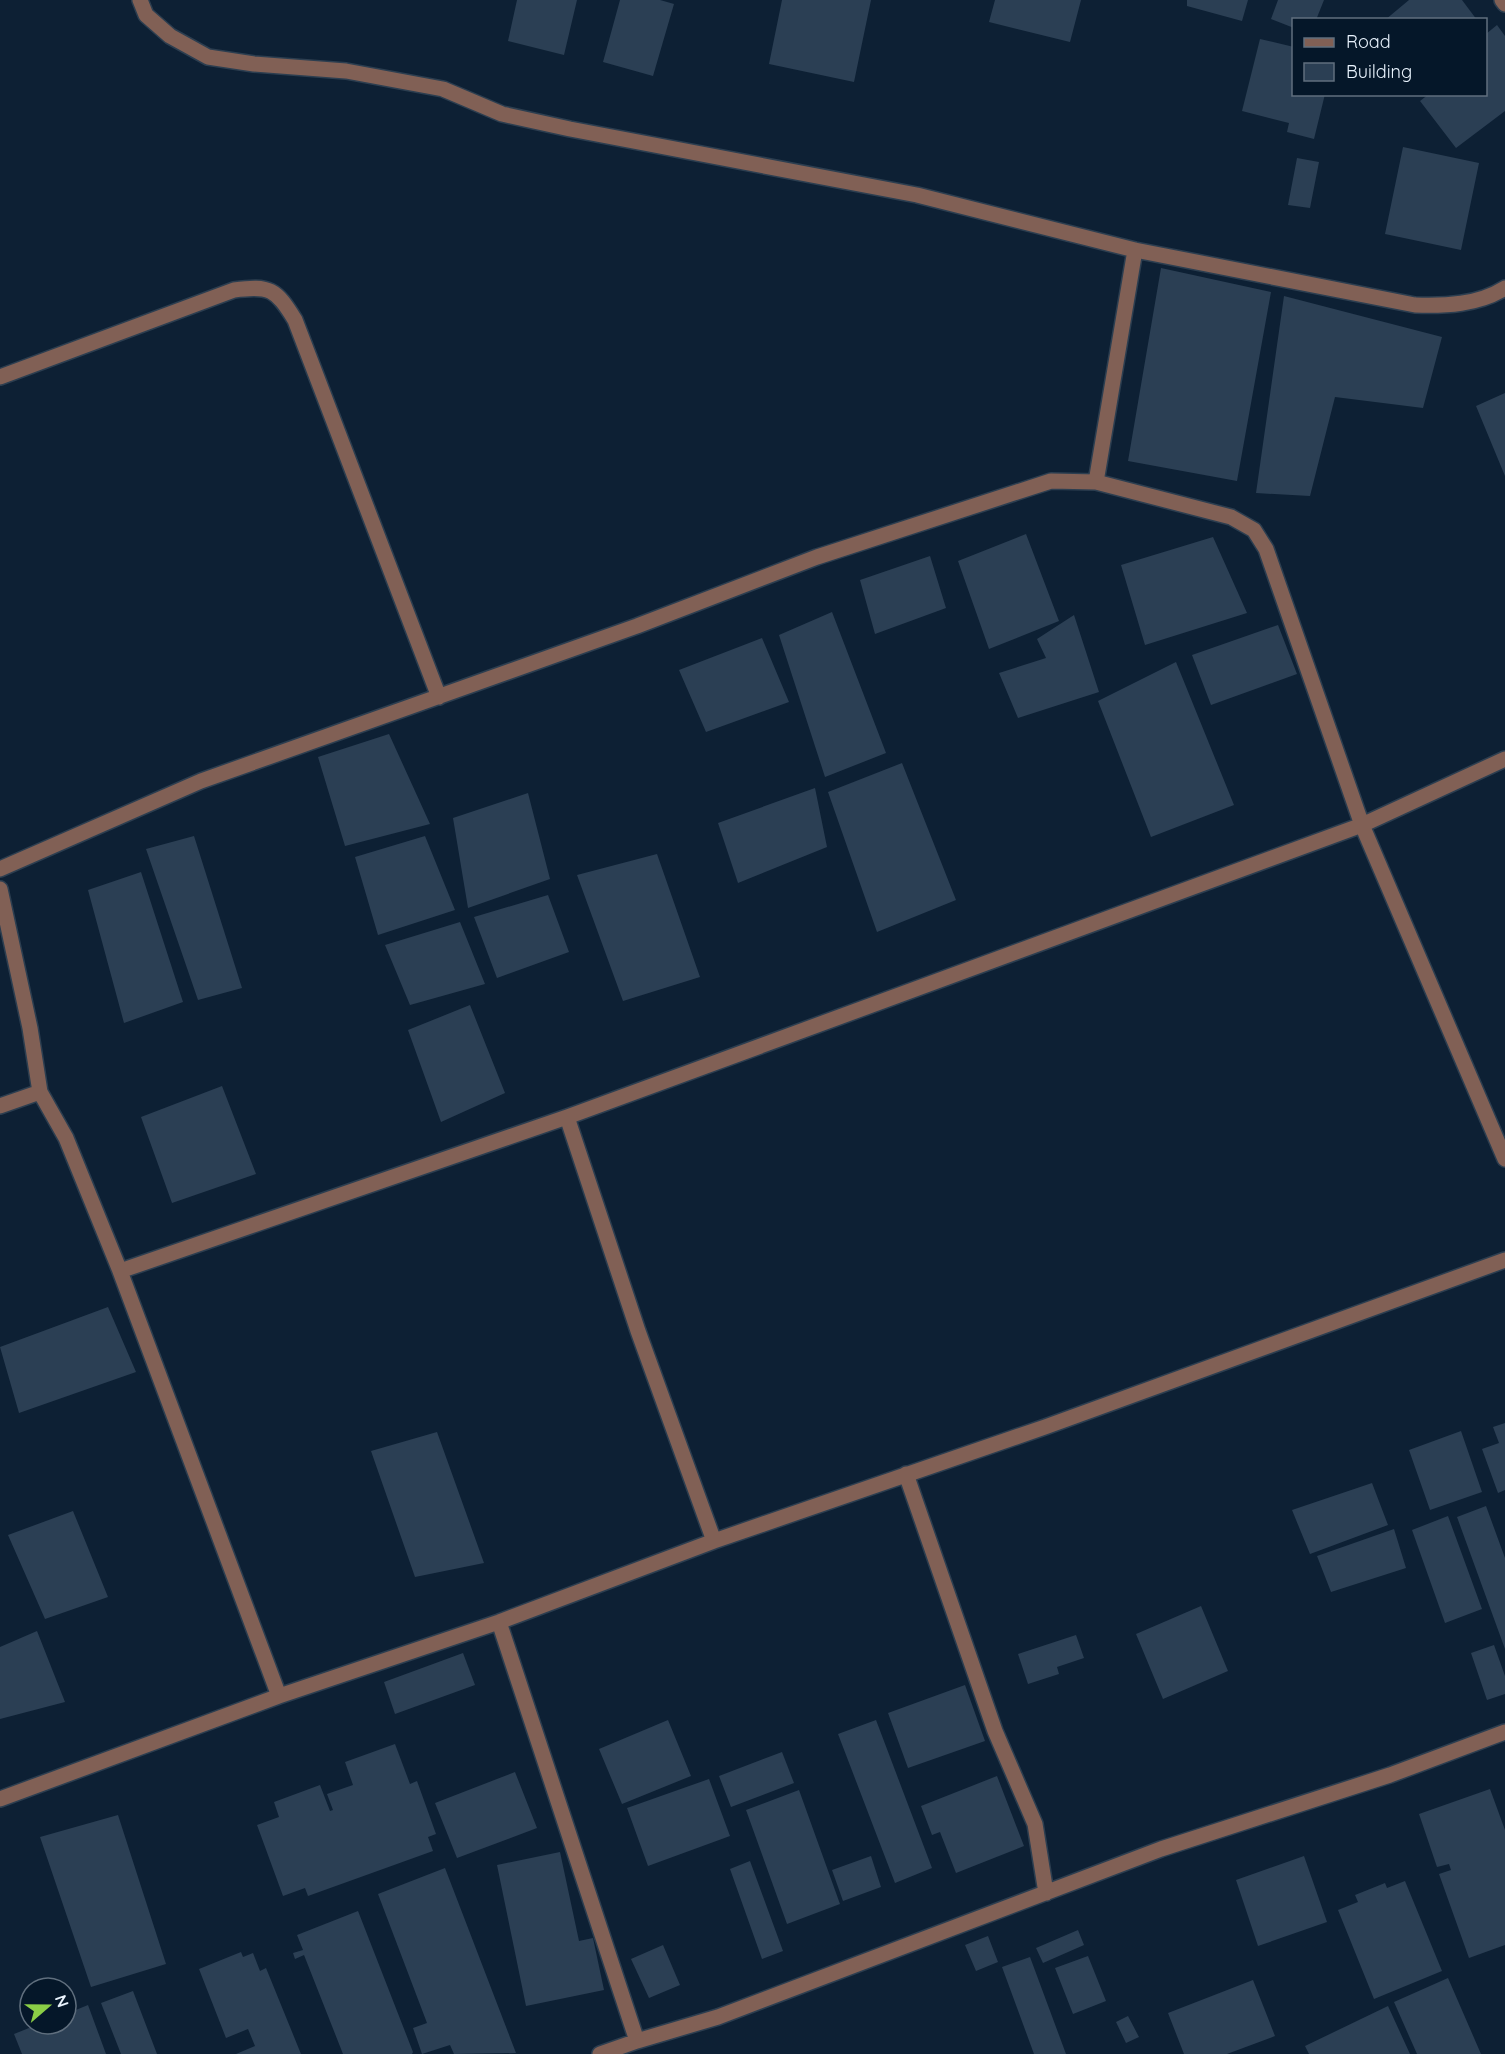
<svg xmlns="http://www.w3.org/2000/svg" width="1505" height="2054" viewBox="0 0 1505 2054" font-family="Quicksand,sans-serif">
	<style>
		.building { fill: #2b3f54 }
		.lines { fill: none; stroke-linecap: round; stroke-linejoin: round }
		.minor-casing { stroke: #2c3e50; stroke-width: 18 }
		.minor { stroke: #816055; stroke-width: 15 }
	</style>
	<rect width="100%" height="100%" fill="#0d2034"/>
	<path class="building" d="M517 0H577L564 55 508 41Z
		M620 0H660L674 4 653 76 603 62Z
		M782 0H871L854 82 769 64Z
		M995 0H1081L1070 42 989 22Z
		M1187 0H1248L1242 21 1187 6Z
		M1278 0H1324L1316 20H1294V28L1271 19Z
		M1409 0H1462L1477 20H1385Z
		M1497 25 1505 36V111L1456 148 1420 101 1429 94H1486V34Z
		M1260 39 1294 47V94H1325L1314 139 1287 132 1289 123 1242 111Z
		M1403 147 1479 163 1461 250 1385 234Z
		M1297 158 1319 162 1310 208 1288 205Z
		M1161 268 1271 292 1237 481 1128 461Z
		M1284 296 1442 337 1423 408 1335 397 1310 496 1256 493Z
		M1505 393V476L1476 406Z
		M1026 534 1059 621 989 649 958 561Z
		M1213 537 1247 613 1145 645 1121 565Z
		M930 556 946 608 875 634 860 580Z
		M832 612 886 753 825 777 779 635Z
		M1074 615 1099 692 1018 718 999 673 1046 658 1037 639Z
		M1278 625 1297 674 1211 705 1192 655Z
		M762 638 789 702 706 732 679 670Z
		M1176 662 1234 805 1151 837 1098 701Z
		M389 734 430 824 345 846 318 757Z
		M902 763 956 900 877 932 828 792Z
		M815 788 827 847 738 883 718 823Z
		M528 793 550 879 468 908 453 818Z
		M194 836 242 988 198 1000 146 849Z
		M425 836 455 910 378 935 355 857Z
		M657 854 700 977 623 1001 577 875Z
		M141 872 183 1002 124 1023 88 890Z
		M548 895 569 952 497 978 474 917Z
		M460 922 485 984 410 1005 385 945Z
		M470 1005 505 1093 441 1122 408 1030Z
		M222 1086 256 1174 172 1203 141 1117Z
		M108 1307 136 1372 19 1413 0 1347Z
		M1505 1423V1490L1498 1493 1482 1449 1499 1443 1493 1427Z
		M1461 1431 1482 1492 1430 1510 1409 1450Z
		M437 1432 484 1563 415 1577 371 1451Z
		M1372 1483 1388 1525 1310 1554 1292 1510Z
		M1486 1506 1505 1558V1649L1457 1517Z
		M73 1511 108 1597 45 1619 8 1535Z
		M1448 1516 1482 1609 1445 1623 1412 1530Z
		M1394 1529 1406 1568 1331 1592 1317 1556Z
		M1201 1606 1228 1671 1163 1699 1136 1634Z
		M37 1631 65 1702 0 1719V1647Z
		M1076 1635 1084 1658 1057 1667 1059 1674 1028 1684 1018 1654Z
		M1494 1645 1505 1676V1694L1487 1700 1471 1653Z
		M463 1653 475 1685 395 1714 384 1682Z
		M965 1685 985 1741 908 1768 888 1713Z
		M668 1720 691 1776 622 1804 599 1749Z
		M876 1720 932 1868 895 1883 838 1734Z
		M395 1744 410 1784 417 1781 436 1834 428 1837 433 1851 308 1896 305 1888 283 1896 257 1825 279 1817 274 1802 320 1785 330 1811 333 1810 327 1794 353 1785 345 1762Z
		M782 1752 794 1783 731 1807 719 1776Z
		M515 1772 537 1828 457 1858 435 1803Z
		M997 1776 1024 1846 956 1873 940 1832 932 1835 921 1806Z
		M709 1779 730 1836 648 1866 627 1808Z
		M1490 1789 1505 1830V1945L1469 1958 1439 1874 1451 1870 1449 1864 1437 1867 1419 1814Z
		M799 1790 840 1904 787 1924 746 1810Z
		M118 1815 166 1964 91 1987 40 1837Z
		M560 1852 579 1941 593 1938 604 1990 526 2006 497 1865Z
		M871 1856 881 1887 843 1901 832 1870Z
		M1304 1856 1327 1922 1258 1946 1236 1880Z
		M750 1861 783 1951 762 1959 730 1869Z
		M445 1868 516 2053 454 2054 450 2045 422 2054 413 2028 427 2023 378 1894Z
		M1405 1881 1442 1971 1374 1999 1338 1910 1358 1902 1355 1895 1385 1883 1387 1888Z
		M358 1911 413 2052 412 2054H343L304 1955 295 1959 293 1953 303 1950 297 1935Z
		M1078 1930 1084 1945 1043 1963 1036 1948Z
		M988 1936 998 1962 976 1971 965 1945Z
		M663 1945 680 1985 649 1998 631 1959Z
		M241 1952 243 1957 253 1953 260 1971 266 1968 301 2054H236L255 2046 248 2029 226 2038 199 1969Z
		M1088 1956 1106 2001 1073 2014 1055 1968Z
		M1030 1957 1066 2054H1034L1002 1967Z
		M1448 1978 1481 2054H1417L1394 2002Z
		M1253 1980 1275 2036 1227 2054H1184L1168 2013Z
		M133 1991 157 2054H121L101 2003Z
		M88 2005 106 2054H22L14 2034 39 2024H66V2014Z
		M1388 2006 1410 2054H1309L1305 2046Z
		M1128 2016 1139 2037 1126 2043 1116 2022Z"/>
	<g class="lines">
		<defs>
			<path id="minor" d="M140 0 146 15 170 36 208 57 254 64 346 71 443 89 502 114 570 129 917 195 1135 250 1415 305C1445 306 1478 305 1505 288
				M1502 0 1505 4
				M0 377 234 290C270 285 276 289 295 320L439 697
				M1096 482 1135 250
				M0 869 201 781 637 626 817 557 1051 481 1096 482 1231 517 1254 530 1266 549 1362 825 1505 1159
				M0 889 30 1028 40 1092 66 1138 120 1271 279 1696
				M0 1106 40 1092
				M567 1117 638 1331 714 1541
				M120 1271 567 1117 1362 825 1505 759
				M906 1474 995 1731 1035 1824 1046 1893
				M499 1622 637 2041
				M0 1799 279 1696 499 1622 714 1541 1045 1427 1505 1260
				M600 2054 637 2041 718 2017 1161 1849 1390 1775 1505 1732"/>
		</defs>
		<use href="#minor" class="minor-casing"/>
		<use href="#minor" class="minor"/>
	</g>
	<rect x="1292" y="18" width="195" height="78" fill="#051729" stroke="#606f7e" stroke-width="1.5"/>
	<rect x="1304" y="38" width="30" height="9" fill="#816055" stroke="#606f7e" stroke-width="1.5"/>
	<text x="1346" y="48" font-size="18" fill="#e9f3fd">Road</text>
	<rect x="1304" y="63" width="30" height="18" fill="#2b3f54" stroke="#606f7e" stroke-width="1.5"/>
	<text x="1346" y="78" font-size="18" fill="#e9f3fd">Building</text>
	<g transform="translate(48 2006) rotate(70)"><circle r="28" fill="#051729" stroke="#606f7e" stroke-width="1.5"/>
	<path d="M0-4.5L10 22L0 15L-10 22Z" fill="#8bce46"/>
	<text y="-9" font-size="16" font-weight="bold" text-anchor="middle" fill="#e9f3fd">N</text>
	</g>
</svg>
